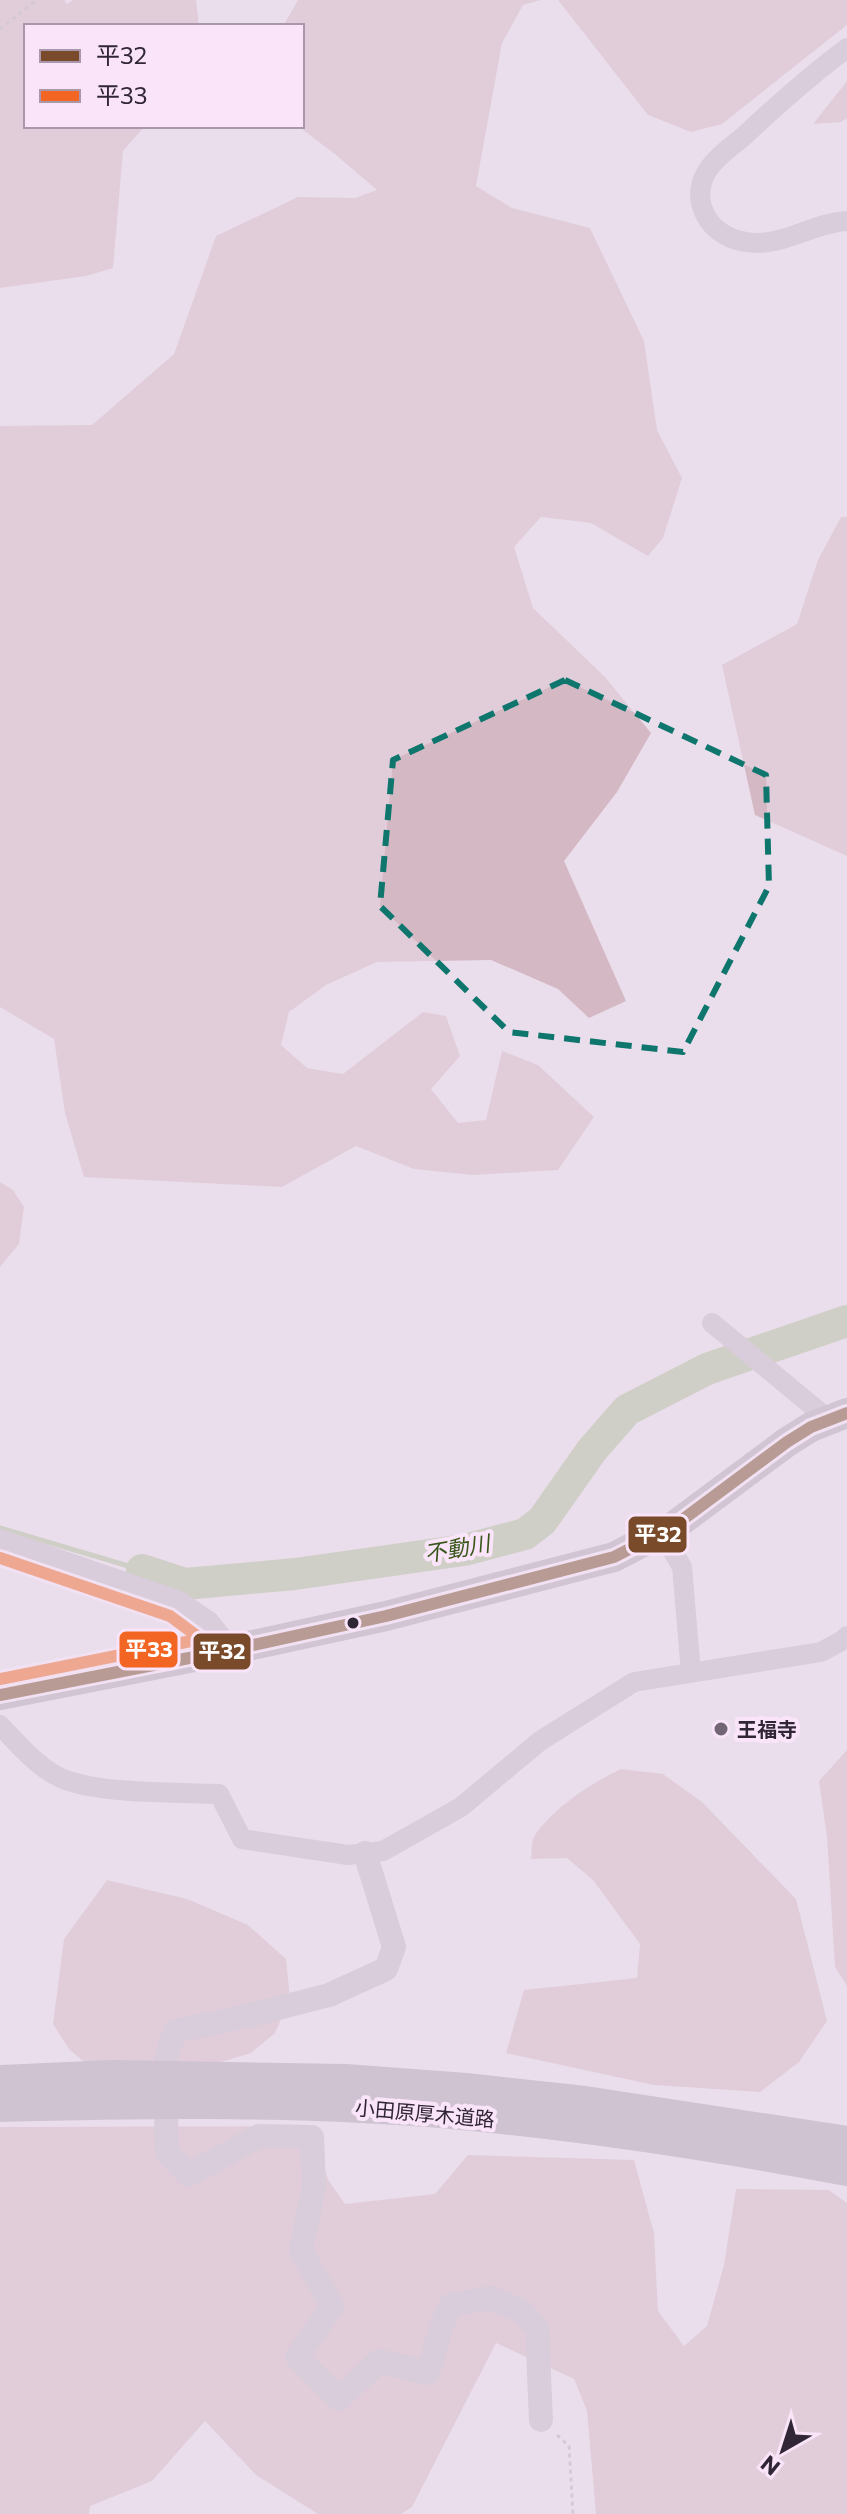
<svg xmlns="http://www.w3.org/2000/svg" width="847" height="2514" viewBox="0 0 847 2514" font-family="Commissioner,'Noto Sans JP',sans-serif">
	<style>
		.green { fill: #d4b8c3 }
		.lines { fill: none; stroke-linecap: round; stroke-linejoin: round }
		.stream { stroke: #aebd99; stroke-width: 5 }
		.river { stroke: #aebd99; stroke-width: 32 }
		.path { stroke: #bcb0bd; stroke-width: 3; stroke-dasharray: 4 4; stroke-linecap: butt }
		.minor { stroke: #c3b7c5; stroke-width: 20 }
		.tertiary { stroke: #c3b7c5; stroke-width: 24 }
		.primary { stroke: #b1a7b3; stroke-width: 30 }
		.trunk { stroke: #ada2af; stroke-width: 32 }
		.bus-1-casing { stroke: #f9e4f9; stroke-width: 18 }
		.bus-2-casing { stroke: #f9e4f9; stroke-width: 18 }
		.bus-1 { stroke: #7a4b2a; stroke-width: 12 }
		.bus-2 { stroke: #f26522; stroke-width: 12 }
		.marked { fill: none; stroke: #0f766e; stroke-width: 6; stroke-dasharray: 16 10; stroke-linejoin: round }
		.bus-dot { fill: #312635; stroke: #f9e4f9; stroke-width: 3 }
		.poi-dot { fill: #726675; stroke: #f9e4f9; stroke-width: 3 }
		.labels { text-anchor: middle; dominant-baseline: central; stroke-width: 8; stroke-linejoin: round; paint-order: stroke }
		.poi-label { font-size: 20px; font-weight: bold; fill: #312635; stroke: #f9e4f9; text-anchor: start }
		.street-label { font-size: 20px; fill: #312635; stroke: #f9e4f9 }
		.water-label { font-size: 22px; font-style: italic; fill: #39571a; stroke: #f9e4f9 }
		.line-badge { stroke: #f9e4f9; stroke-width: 3 }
		.badge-label { font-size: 22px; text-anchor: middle; font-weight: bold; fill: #fff }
	</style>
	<rect width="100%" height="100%" fill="#ebdeec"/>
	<path class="green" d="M0 0H64L67 4 73 0H196L199 26H26V126H145L123 151 113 268 86 276 0 288Z
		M298 0H541L523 5 502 43 476 186 512 208 590 228 644 341 657 430 682 478 663 538 648 556 591 523 541 517 514 547 533 608 605 677 651 733 617 792 564 861 626 1001 589 1018 558 989 491 960 377 962 326 985 289 1012 281 1045 307 1068 343 1074 423 1012 446 1016 460 1056 431 1089 458 1123 486 1120 502 1051 538 1065 594 1117 558 1170 473 1175 414 1169 356 1146 282 1187 84 1177 65 1113 54 1039 0 1007V426L92 425 174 354 216 236 298 197 355 198 377 190 336 155 298 126H302V26H283Z
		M558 0H847V25L722 124 691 132 648 115Z
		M847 81V118L841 122 813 124Z
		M841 517H847V856L755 815 722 665 797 624 818 560Z
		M0 1182 13 1190 24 1207 19 1244 0 1267Z
		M847 1750V1986L835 1967 827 1837 819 1781Z
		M621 1769 663 1774 702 1802 796 1899 827 2021 799 2062 760 2092 654 2085 506 2053 524 1990 637 1978 640 1944 593 1880 567 1858 531 1859C532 1852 531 1841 535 1835 553 1808 593 1782 621 1769Z
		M107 1880 187 1899 248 1925 286 1959 290 1999 275 2033 251 2053 218 2063 84 2062 69 2049 53 2024 64 1939Z
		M307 2126 329 2181 345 2204 435 2194 468 2155 634 2160 654 2233 658 2311 684 2346 707 2326 724 2265 736 2189 829 2190 847 2203V2514H596L587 2411 574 2379 496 2343 412 2507 401 2514H318L256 2475 205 2421 152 2481 90 2506 89 2514H0V2127Z"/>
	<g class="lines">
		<path class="stream" d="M0 1528 142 1570"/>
		<path class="river" d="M142 1570 185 1584 295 1574 464 1550 525 1534 542 1521 592 1450 627 1410 707 1369 847 1321"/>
		<path class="path" d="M0 29 37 0
			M557 2435 569 2446 573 2514"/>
		<path class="minor" d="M847 48C811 75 777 105 744 136 731 147 712 160 705 175 698 189 699 203 706 216 713 230 730 240 746 242 782 248 811 223 847 221
			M712 1323 828 1419
			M662 1533 682 1567 691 1673
			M0 1725C16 1742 34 1763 55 1775 89 1795 178 1792 219 1794L242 1839 348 1855 383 1851 461 1807 540 1741 634 1682 821 1652 843 1640 847 1636"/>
		<path class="tertiary" d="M0 1541 177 1602 208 1623 230 1650
			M166 2058 175 2031 252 2015 329 1995 386 1969 394 1947 365 1853
			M166 2114 167 2152 188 2175 259 2136 312 2137 314 2186 301 2250 332 2306 297 2357 339 2399 379 2361 428 2373 441 2327 451 2305 490 2298 522 2311 537 2329 541 2420"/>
		<path class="primary" d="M0 1695 230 1650 386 1616 614 1557 674 1526 787 1442 811 1427 847 1413"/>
		<path class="trunk" d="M0 2081 113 2076 346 2080 466 2089 585 2102 847 2142
			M0 2106C154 2102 308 2100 462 2114 591 2126 720 2146 847 2170"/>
		<defs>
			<path id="bus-1" d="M0 1695 230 1650 386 1616 614 1557 674 1526 787 1442 811 1427 847 1413"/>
			<path id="bus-2" d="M0 1558 170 1616 201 1639 0 1679"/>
		</defs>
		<use href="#bus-1" class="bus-1-casing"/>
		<use href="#bus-2" class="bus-2-casing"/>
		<use href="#bus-1" class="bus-1"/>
		<use href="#bus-2" class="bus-2"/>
	</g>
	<path d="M0 0H847V2514H0ZM565 680 766 775 769 886 683 1052 509 1032 380 906 393 760Z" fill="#ebdeec" fill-opacity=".55" fill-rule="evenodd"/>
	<path class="marked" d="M565 680 766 775 769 886 683 1052 509 1032 380 906 393 760Z"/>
	<circle class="bus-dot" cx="353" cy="1623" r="7"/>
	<circle class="poi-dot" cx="721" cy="1729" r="8"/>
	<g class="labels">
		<g class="poi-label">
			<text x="737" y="1729">王福寺</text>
		</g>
		<g class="street-label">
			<text transform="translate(425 2113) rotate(5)">小田原厚木道路</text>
		</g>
		<g class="water-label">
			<text transform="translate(457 1548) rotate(-10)">不動川</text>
		</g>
	</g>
	<g class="line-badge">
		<rect x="627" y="1515" width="61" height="39" rx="8" fill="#7a4b2a"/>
		<rect x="118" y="1630" width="61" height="39" rx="8" fill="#f26522"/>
		<rect x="192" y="1632" width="60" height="39" rx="8" fill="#7a4b2a"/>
	</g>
	<g class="badge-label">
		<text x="658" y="1542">平32</text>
		<text x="149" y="1657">平33</text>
		<text x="222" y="1659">平32</text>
	</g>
	<rect x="24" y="24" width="280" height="104" fill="#f9e4f9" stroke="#a998ab" stroke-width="2"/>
	<rect x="40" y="50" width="40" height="12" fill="#7a4b2a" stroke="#a998ab" stroke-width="2"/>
	<text x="96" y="64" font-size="24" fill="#312635">平32</text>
	<rect x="40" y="90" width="40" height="12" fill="#f26522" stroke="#a998ab" stroke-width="2"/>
	<text x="96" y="104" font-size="24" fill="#312635">平33</text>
	<g transform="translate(783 2450) rotate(219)" stroke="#f9e4f9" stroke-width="6" paint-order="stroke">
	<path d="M0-6L14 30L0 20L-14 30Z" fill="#312635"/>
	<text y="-12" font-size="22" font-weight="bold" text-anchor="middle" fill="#312635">N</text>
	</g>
</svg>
